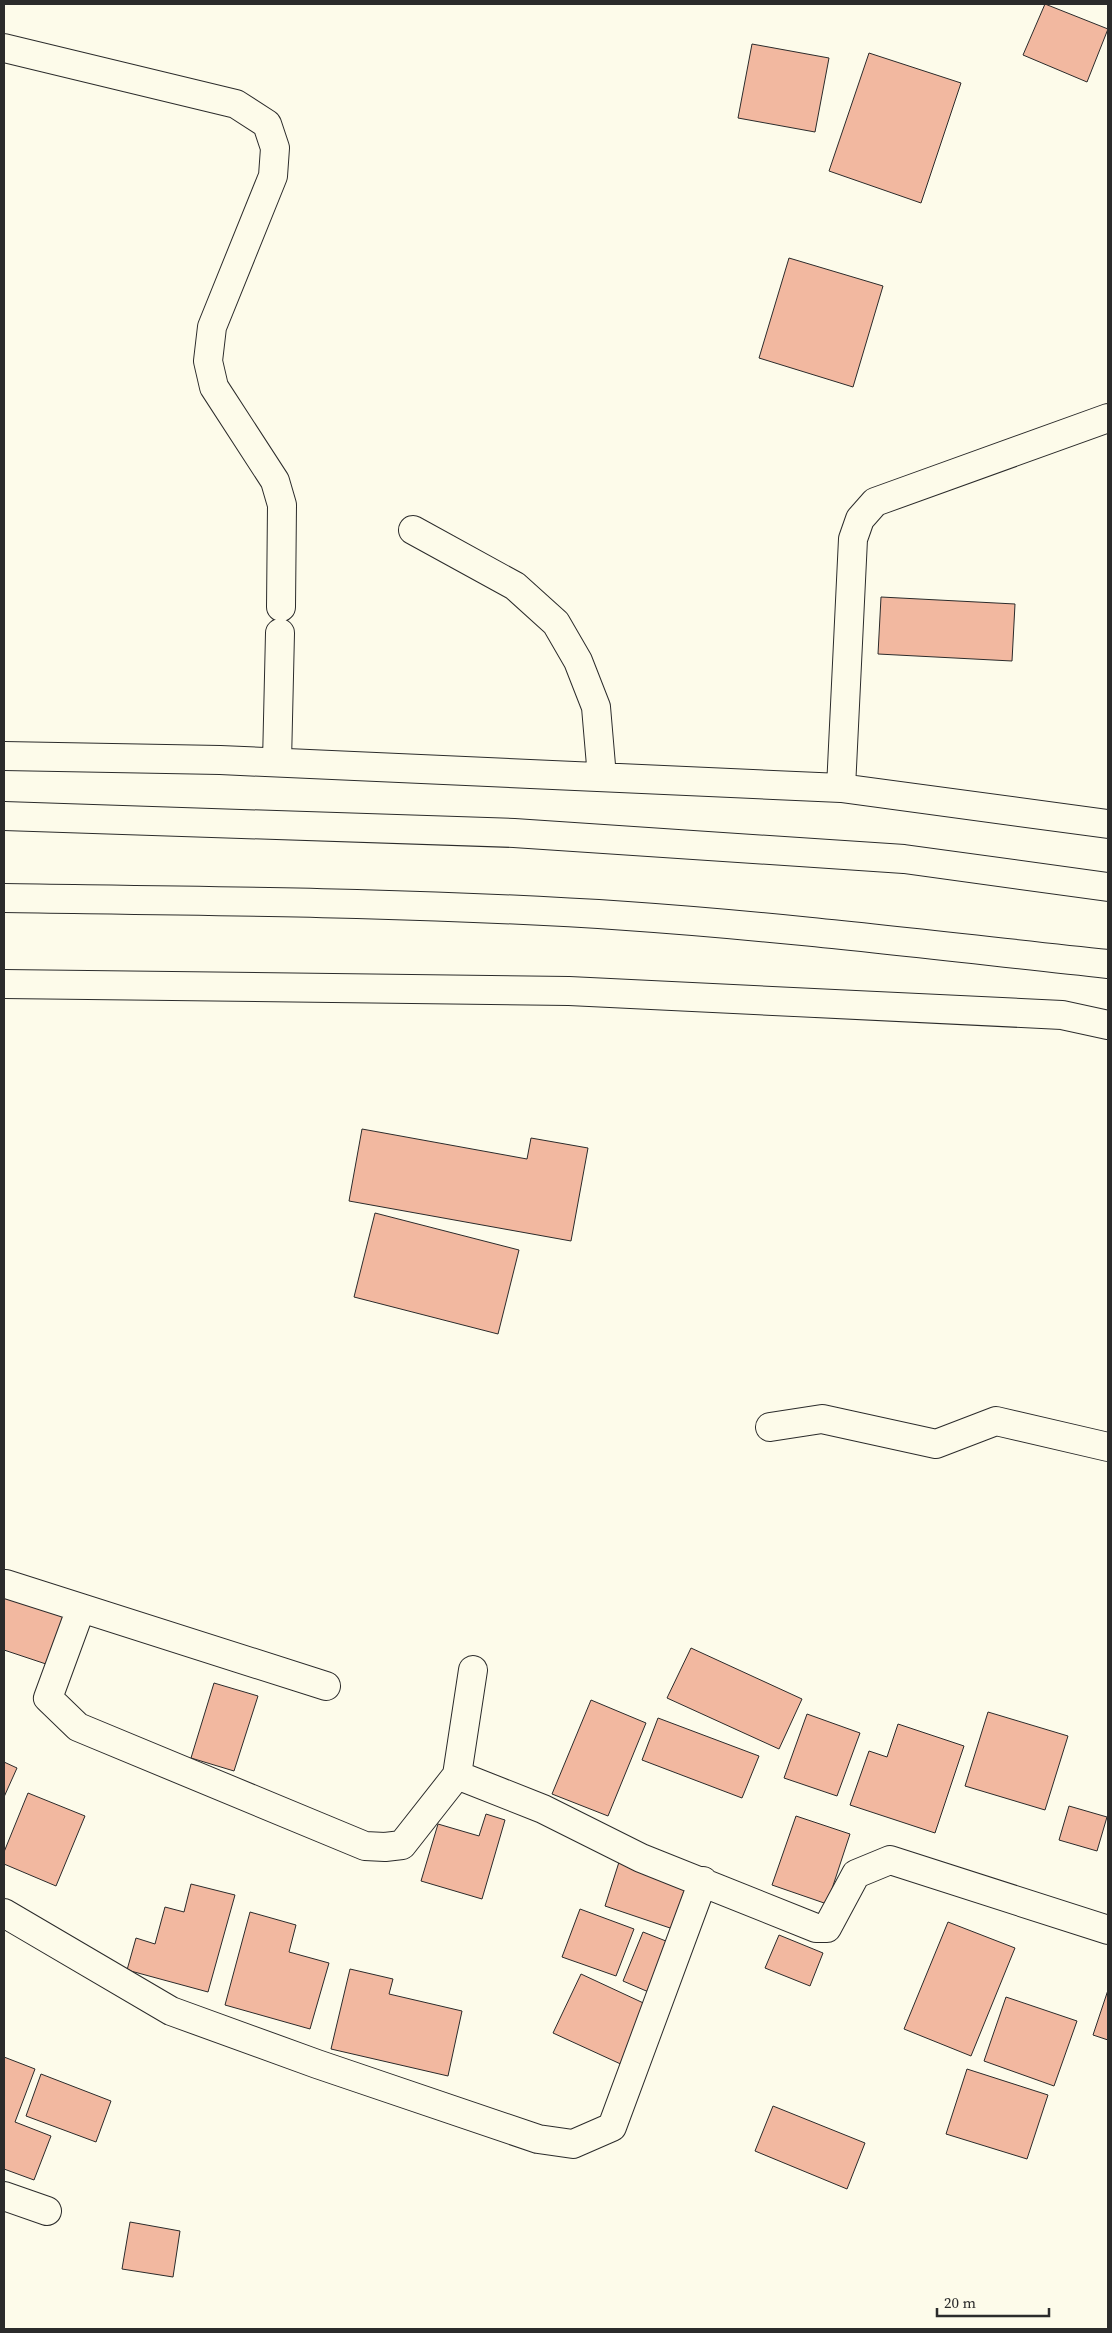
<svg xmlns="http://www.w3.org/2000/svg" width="1112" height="2333" viewBox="0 0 1112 2333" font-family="'Source Serif 4',serif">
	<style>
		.building { fill: #f2b8a0; stroke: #2b2b2b }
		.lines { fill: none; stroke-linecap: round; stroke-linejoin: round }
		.minor-casing { stroke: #2b2b2b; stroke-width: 30 }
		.highway-casing { stroke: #2b2b2b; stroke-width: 30 }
		.minor { stroke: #fdfbea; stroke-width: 28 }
		.highway { stroke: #fdfbea; stroke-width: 28 }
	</style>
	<rect width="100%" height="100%" fill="#fdfbea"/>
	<path class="building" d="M1045 4 1108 29 1087 82 1023 55Z
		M752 44 829 58 815 132 738 118Z
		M869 53 961 83 921 203 829 171Z
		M789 258 883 286 853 387 759 358Z
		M881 597 1015 604 1012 661 878 654Z
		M362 1129 527 1159 531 1138 588 1148 571 1241 349 1201Z
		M375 1213 519 1250 498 1334 354 1297Z
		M4 1597 65 1616 49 1665 4 1650Z
		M691 1648 802 1699 779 1749 667 1698Z
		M214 1683 258 1696 234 1771 191 1758Z
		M591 1700 646 1723 608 1816 552 1794Z
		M988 1712 1068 1736 1045 1810 965 1786Z
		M807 1714 860 1733 837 1796 784 1778Z
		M658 1718 759 1756 742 1798 642 1760Z
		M898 1724 964 1746 935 1833 850 1805 869 1751 887 1757Z
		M4 1762 17 1768 4 1797Z
		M28 1793 85 1816 56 1886 4 1864V1852Z
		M1069 1806 1107 1817 1097 1851 1059 1840Z
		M486 1814 505 1820 482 1899 421 1881 438 1824 479 1836Z
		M796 1816 850 1834 827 1904 772 1885Z
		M620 1859 692 1882 676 1930 605 1906Z
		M191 1884 235 1895 208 1992 127 1970 136 1938 155 1944 165 1907 184 1912Z
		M580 1909 634 1929 616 1976 562 1957Z
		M250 1912 296 1925 289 1952 329 1963 310 2029 225 2005Z
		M948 1922 1015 1948 971 2056 904 2029Z
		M643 1932 671 1943 651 1993 623 1981Z
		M779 1935 823 1953 810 1986 765 1968Z
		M350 1969 393 1979 389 1994 462 2011 448 2076 331 2049Z
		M581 1974 652 2007 625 2066 553 2033Z
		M1108 1990V2040L1093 2035Z
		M1006 1997 1077 2021 1054 2086 984 2061Z
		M4 2057 35 2069 15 2122 51 2136 34 2180 4 2169Z
		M967 2069 1048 2095 1027 2159 946 2134Z
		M41 2074 111 2101 96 2142 26 2116Z
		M773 2106 865 2143 847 2189 755 2151Z
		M130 2222 180 2231 173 2277 122 2269Z"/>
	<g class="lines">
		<defs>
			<path id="minor" d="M4 48 236 104 267 124 275 148 273 176 212 327 208 361 214 387 275 481 282 505 281 607
				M413 530 515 586 556 623 578 661 596 707 602 777
				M4 756 220 760 841 788 1108 824
				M277 762 280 633
				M841 788 853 539 860 519 875 502 1108 418
				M4 984 569 991 1062 1015 1108 1025
				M770 1427 822 1419 936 1444 996 1421 1108 1447
				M6 1584 326 1686
				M81 1608 48 1698 78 1727 365 1846 385 1847 402 1845 457 1775
				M473 1670 457 1775 543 1809 641 1858 816 1928H827L856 1874 890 1860 1108 1930
				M4 1913 171 2011 317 2064 538 2139 573 2144 612 2127 703 1881
				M4 2196 47 2211"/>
			<path id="highway" d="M4 816 514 833 904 859 1108 887
				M4 898C211 901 419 902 627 916 787 927 948 947 1108 964"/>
		</defs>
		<use href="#minor" class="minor-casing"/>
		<use href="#highway" class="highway-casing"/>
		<use href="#minor" class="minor"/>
		<use href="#highway" class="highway"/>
	</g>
	<rect width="1112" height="2333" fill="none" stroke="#2b2b2b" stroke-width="10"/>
	<path d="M937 2308v8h112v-8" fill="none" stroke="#2b2b2b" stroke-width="2.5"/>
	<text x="944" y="2308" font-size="15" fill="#2b2b2b" stroke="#fdfbea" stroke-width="4" paint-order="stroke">20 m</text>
</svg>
